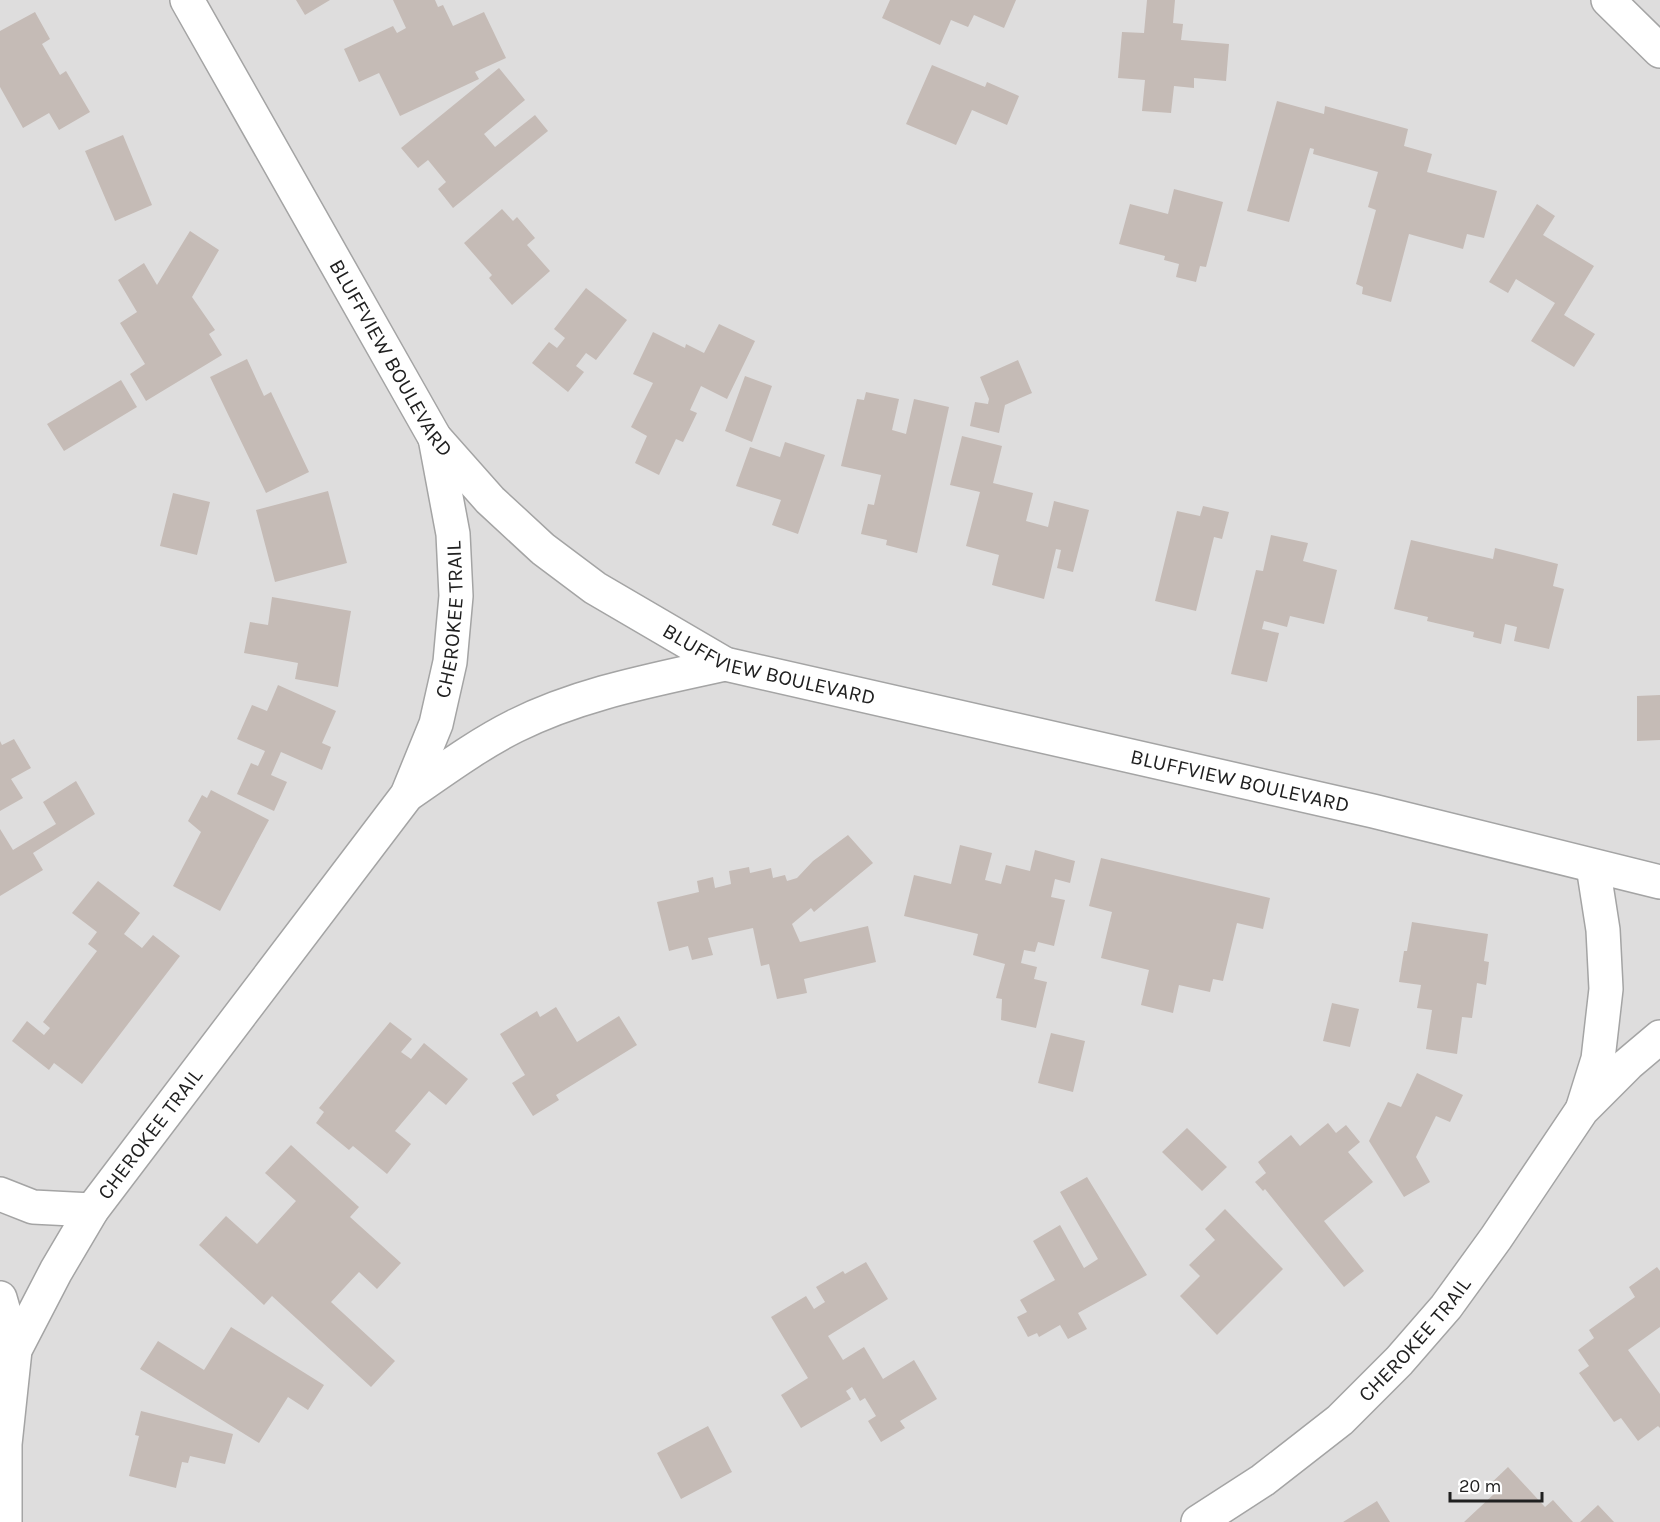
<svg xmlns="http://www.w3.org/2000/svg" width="1660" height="1522" viewBox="0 0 1660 1522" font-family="Karla,sans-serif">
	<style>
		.residential { fill: #dedddd }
		.building { fill: #c5bbb6 }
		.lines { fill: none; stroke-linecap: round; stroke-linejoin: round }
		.minor-casing { stroke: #a4a4a4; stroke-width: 36 }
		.minor { stroke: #fff; stroke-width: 33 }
		.labels { text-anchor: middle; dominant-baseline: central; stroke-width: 4.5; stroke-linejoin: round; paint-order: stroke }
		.street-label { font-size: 21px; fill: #202020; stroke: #fff }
	</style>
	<rect width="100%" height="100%" fill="#f0ece7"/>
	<path class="residential" d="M0 0H1660V1522H0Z"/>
	<path class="building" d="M296 0H330L305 15Z
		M393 0H435L438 7 443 5 453 26 484 12 506 58 475 72 479 79 400 116 379 73 359 82 344 49 393 26 397 33 406 28Z
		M890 0H1016L1004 28 974 15 968 27 951 20 940 45 882 18Z
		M1147 0H1175L1173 23 1183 24 1181 40 1229 44 1226 81 1194 78V88L1174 86 1171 113 1142 111 1145 80 1118 78 1122 32 1144 33Z
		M35 12 50 39 42 44 60 75 66 71 90 112 59 130 49 113 23 128 0 87V31Z
		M932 65 985 87 987 82 1019 96 1007 125 972 110 956 145 906 124Z
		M499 68 525 100 484 134 495 147 535 115 548 131 453 208 438 189 446 182 428 160 418 168 401 148Z
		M1277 101 1324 114 1325 106 1408 129 1404 146 1432 154 1427 172 1497 191 1484 238 1467 234 1463 249 1409 234 1391 302 1362 294 1363 287 1356 284 1376 210 1368 207 1378 172 1313 154 1314 149 1310 148 1289 222 1247 211Z
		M123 135 152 205 115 221 85 151Z
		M1174 189 1223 202 1206 267 1200 266 1196 282 1176 277 1179 264 1164 260 1165 256 1119 244 1130 204 1168 214Z
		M1537 204 1555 216 1543 235 1594 266 1564 315 1595 334 1574 367 1531 341 1555 303 1516 279 1508 293 1489 282Z
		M502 209 513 221 517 217 535 238 527 245 550 271 512 305 489 278 492 275 464 243Z
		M190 231 219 250 192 297 215 330 209 334 222 355 146 401 130 374 145 364 120 323 137 312 118 280 144 263 157 285Z
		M586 288 627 320 596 360 586 353 576 366 584 372 568 392 532 363 549 342 557 348 565 338 554 329Z
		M719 324 755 341 727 399 701 386 690 410 697 413 683 442 676 439 659 475 635 463 647 436 631 427 653 383 633 374 653 332 685 348 686 344 704 353Z
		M247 359 264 396 271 392 309 472 266 493 210 377Z
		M1018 360 1032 393 1005 405 999 433 970 426 975 402 988 404 989 399 980 377Z
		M745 376 772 386 752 442 725 431Z
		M121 380 137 407 64 451 47 424Z
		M866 392 899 399 892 430 906 434 914 399 949 407 917 553 886 545 887 540 861 534 868 504 874 505 881 475 841 466 857 399 864 400Z
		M962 436 1002 446 993 483 1033 493 1026 521 1048 527 1054 501 1089 510 1073 572 1057 568 1061 550 1056 549 1044 599 992 585 999 555 966 546 980 492 950 485Z
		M785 442 825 455 798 534 772 525 781 500 736 486 750 447 780 457Z
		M328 491 347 563 275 582 256 510Z
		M173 493 210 502 197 555 160 546Z
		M1203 506 1229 512 1222 539 1214 537 1196 611 1155 601 1177 511 1200 516Z
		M1271 535 1308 543 1303 561 1337 570 1324 624 1290 616 1287 627 1264 621 1262 629 1279 633 1267 682 1231 674 1256 570 1263 571Z
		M1411 540 1493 559 1495 548 1558 564 1553 586 1564 589 1549 649 1514 641 1517 627 1505 624 1501 644 1473 637 1474 632 1427 621 1428 617 1394 609Z
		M272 597 351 611 338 687 295 679 298 663 244 653 250 622 268 625Z
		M278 685 336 711 322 743 331 747 322 770 281 752 271 775 287 782 274 811 237 794 251 763 258 766 265 751 237 739 252 705 267 711Z
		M1660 695V740L1637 741V696Z
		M14 739 31 768 11 779 23 798 0 811V741L2 745Z
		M76 781 95 814 33 853 43 870 0 896V829L13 850 56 824 43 802Z
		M211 790 269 820 220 911 173 886 201 832 188 821 202 795 207 798Z
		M848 835 873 863 814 912 811 908 792 924 800 942 868 926 876 962 804 979 807 993 777 999 769 964 761 966 753 928 708 938 713 955 692 960 688 946 669 951 657 902 699 892 697 881 713 877 715 888 731 884 729 871 749 867 750 873 771 868 773 878 785 875 787 881 797 878 813 861Z
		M960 845 992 853 985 880 1001 884 1006 865 1030 871 1035 850 1075 861 1070 883 1055 879 1051 897 1065 900 1054 946 1038 942 1035 952 1024 950 1021 963 1037 967 1034 979 1047 982 1036 1028 1001 1020 1002 999 996 998 1005 964 973 955 978 934 904 916 914 875 951 884Z
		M1101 858 1270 898 1263 929 1237 923 1223 981 1213 979 1210 992 1179 985 1173 1013 1141 1005 1149 970 1101 958 1112 912 1089 906Z
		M98 881 140 913 124 934 142 948 153 935 180 956 82 1084 54 1063 49 1070 12 1041 27 1021 44 1035 50 1028 43 1022 97 951 88 944 97 932 72 913Z
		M1412 922 1488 934 1484 961 1489 962 1486 985 1477 983 1472 1018 1462 1017 1457 1054 1426 1049 1432 1010 1417 1008 1421 985 1399 982 1404 951H1407Z
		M1332 1003 1359 1009 1350 1047 1323 1041Z
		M556 1007 577 1042 619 1016 637 1045 556 1095 559 1100 533 1116 512 1083 525 1075 500 1034 537 1011 540 1017Z
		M390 1022 412 1039 401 1052 411 1059 424 1043 468 1079 446 1105 429 1091 395 1131 411 1144 387 1174 353 1146 349 1150 316 1123 324 1112 319 1108Z
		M1051 1033 1085 1041 1073 1092 1038 1083Z
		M1417 1073 1463 1095 1450 1122 1436 1116 1416 1157 1430 1182 1404 1197 1369 1141 1388 1102 1401 1107Z
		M1328 1123 1336 1133 1346 1125 1360 1142 1348 1152 1373 1182 1324 1221 1364 1271 1344 1287 1265 1189 1263 1191 1255 1182 1266 1173 1258 1162 1291 1135 1300 1146Z
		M1187 1128 1227 1167 1202 1191 1162 1152Z
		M291 1145 359 1207 350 1217 401 1263 377 1289 359 1272 331 1302 395 1361 371 1387 272 1296 264 1305 199 1245 226 1216 257 1244 296 1201 265 1173Z
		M1087 1177 1147 1275 1078 1313 1087 1329 1068 1339 1060 1325 1039 1337 1037 1333 1028 1337 1017 1317 1027 1312 1020 1300 1055 1280 1033 1241 1060 1225 1084 1268 1098 1259 1060 1192Z
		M1225 1209 1283 1269 1217 1335 1180 1296 1200 1276 1189 1265 1215 1240 1205 1229Z
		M866 1262 888 1299 828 1336 843 1360 864 1347 883 1379 914 1360 937 1399 900 1421 905 1428 881 1442 868 1421 876 1416 865 1398 860 1401 852 1387 846 1391 851 1399 801 1428 781 1395 808 1378 771 1317 806 1296 814 1309 825 1302 816 1287 843 1271 845 1274Z
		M1657 1267 1660 1271V1327L1628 1350 1660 1394V1428L1658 1426 1638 1441 1621 1418 1614 1422 1579 1373 1589 1366 1578 1350 1594 1338 1589 1330 1635 1297 1629 1287Z
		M231 1327 324 1385 308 1410 288 1397 259 1443 140 1369 158 1341 204 1370Z
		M141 1411 233 1434 225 1464 190 1456 188 1463 182 1462 176 1488 129 1476 139 1436 135 1435Z
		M708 1426 732 1472 681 1499 657 1453Z
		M1508 1467 1545 1507 1553 1500 1573 1522H1464L1494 1494 1487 1487Z
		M1377 1501 1390 1522H1343Z
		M1598 1505 1614 1522H1580Z"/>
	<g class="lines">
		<defs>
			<g id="minor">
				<path id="s1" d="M187 0 435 438 490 500 543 549 595 588 725 664 1373 811 1660 882"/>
				<path d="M1608 0 1660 51"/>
				<path d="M407 795C442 771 477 745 515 726 581 693 654 680 725 664"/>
				<path d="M1583 1107 1598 1059 1606 989 1603 930 1593 866"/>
				<path d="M0 1194 33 1207 92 1210"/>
				<path d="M0 1298 15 1350"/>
				<path id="s2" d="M5 1522V1444L15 1350 56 1271 92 1210 407 795 436 724 450 662 456 596 453 534 435 438"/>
				<path id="s3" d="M1198 1522 1263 1480 1340 1420 1399 1361 1446 1307 1496 1238 1582 1110 1628 1064 1660 1037"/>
			</g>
		</defs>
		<use href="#minor" class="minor-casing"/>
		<use href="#minor" class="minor"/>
	</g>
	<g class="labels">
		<g class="street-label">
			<text stroke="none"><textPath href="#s1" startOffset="412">BLUFFVIEW BOULEVARD</textPath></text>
			<text stroke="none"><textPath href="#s2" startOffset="1036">CHEROKEE TRAIL</textPath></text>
			<text stroke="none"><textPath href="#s1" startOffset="916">BLUFFVIEW BOULEVARD</textPath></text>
			<text stroke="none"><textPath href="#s1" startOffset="1402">BLUFFVIEW BOULEVARD</textPath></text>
			<text stroke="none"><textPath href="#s2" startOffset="428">CHEROKEE TRAIL</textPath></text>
			<text stroke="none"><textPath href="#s3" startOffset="285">CHEROKEE TRAIL</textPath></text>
		</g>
	</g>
	<path d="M1450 1492v9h92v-9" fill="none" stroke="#202020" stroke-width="3"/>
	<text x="1459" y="1492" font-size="18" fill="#202020" stroke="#ffffff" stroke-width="4.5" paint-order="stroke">20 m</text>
</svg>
